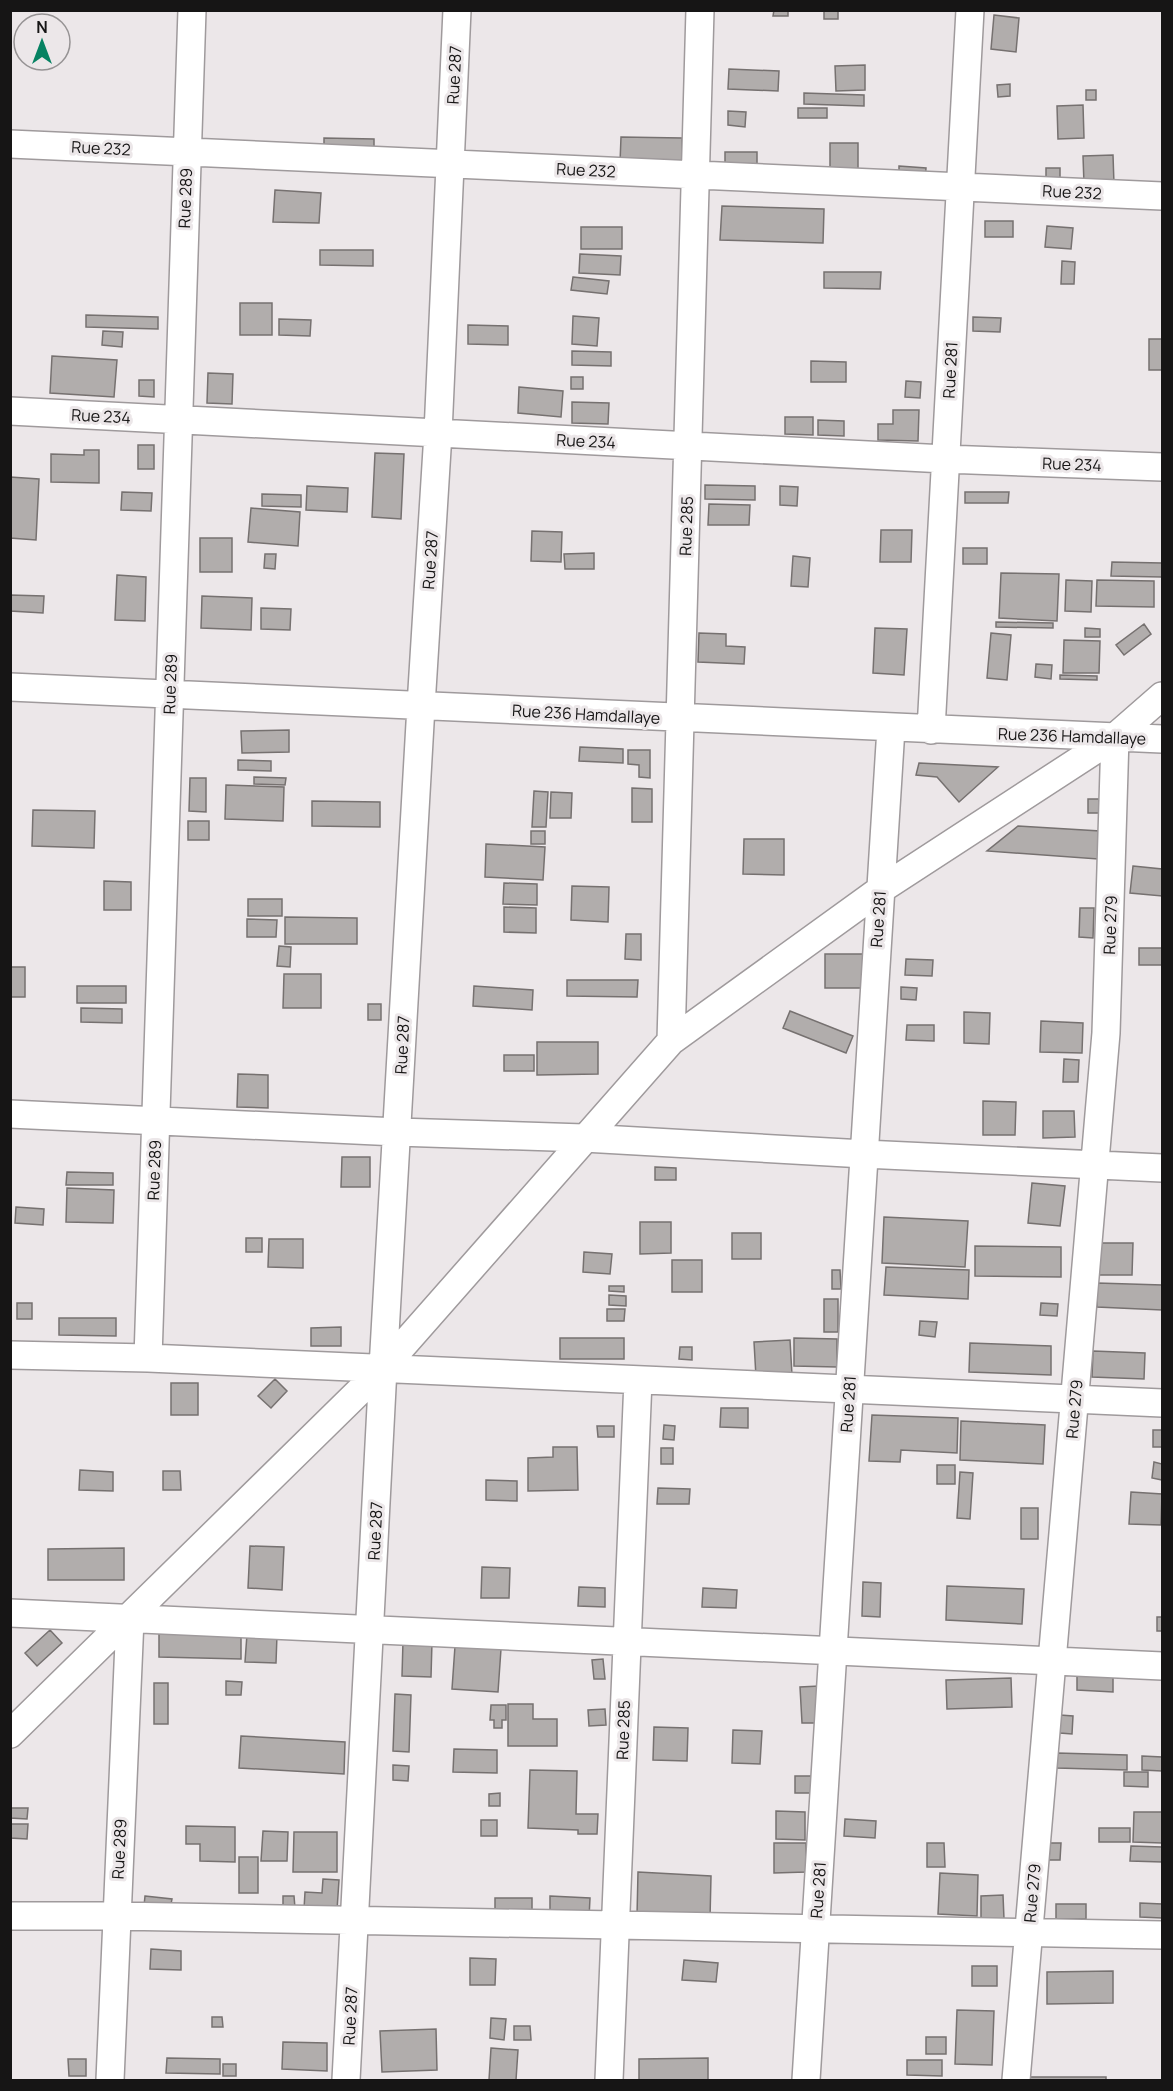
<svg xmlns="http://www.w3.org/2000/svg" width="1173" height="2091" viewBox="0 0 1173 2091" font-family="Manrope,sans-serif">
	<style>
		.building { fill: #b1adac; stroke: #767170; stroke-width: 1.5 }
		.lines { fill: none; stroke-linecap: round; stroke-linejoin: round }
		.minor-casing { stroke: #9f9a9c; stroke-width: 30 }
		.minor { stroke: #fff; stroke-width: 27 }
		.labels { text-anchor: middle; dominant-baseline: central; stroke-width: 6; stroke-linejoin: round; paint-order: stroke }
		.street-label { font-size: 16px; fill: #161515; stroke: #ece7e9 }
	</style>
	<rect width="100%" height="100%" fill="#ece7e9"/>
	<path class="building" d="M774 10H788V16H773Z
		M824 10H838V19H824Z
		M994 15 1019 18 1016 52 991 49Z
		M865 65V90L836 91 835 66Z
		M729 69 779 71 778 91 728 89Z
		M1010 84V96L998 97 997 85Z
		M1086 90H1096V100H1086Z
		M804 93 864 95V106L804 104Z
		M1083 105 1084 138 1058 139 1057 106Z
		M798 108H827V118H798Z
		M728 111 746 112 745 127 728 125Z
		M621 137 682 138V164L620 163Z
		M324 138 374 139V152L324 151Z
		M830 143H858V174H830Z
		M725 152H757V171L725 170Z
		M1113 155 1114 184H1084L1083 156Z
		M899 166 926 168 925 181 899 179Z
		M1046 168H1060V189H1046Z
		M275 190 321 193 319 223 273 222Z
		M722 206 824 209 823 243 720 240Z
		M985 221H1013V237H985Z
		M1047 226 1073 228 1071 249 1045 247Z
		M581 227H622V249H581Z
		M320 250H373V266L320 265Z
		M580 254 621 256 620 275 579 273Z
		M1062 261 1075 262 1074 284H1061Z
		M824 272H881L880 289 824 288Z
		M573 277 609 281 607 294 571 290Z
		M240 303H272V335H240Z
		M86 315 158 317V329L86 327Z
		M573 316 599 318 597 346 572 344Z
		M973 317 1001 318 1000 332 973 331Z
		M279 319 311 320 310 336 279 335Z
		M468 325 508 326V345L468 344Z
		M103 331 123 332 122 347 102 345Z
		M1149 339H1162V370H1149Z
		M572 351 611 352V366L572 365Z
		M52 356 117 360 114 397 50 393Z
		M811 361 846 362V382H811Z
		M208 373 233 374 232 404 207 403Z
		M571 377H583V389H571Z
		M139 380H154V397L139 396Z
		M906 381 921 382 920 398 905 397Z
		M519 387 563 391 561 417 518 413Z
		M572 402 609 403 608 424 572 423Z
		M893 410H919L918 441 878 440V424H893Z
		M785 417H813V435L785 434Z
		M818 420 844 421V436L818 435Z
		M138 445H154V469H138Z
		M84 450H99V483L51 482V454L84 455Z
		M375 453 404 454 401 519 372 517Z
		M10 477 39 479 36 540 10 538Z
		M705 485 755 486V500L705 499Z
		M307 486 348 488 347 512 306 510Z
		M780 486 798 487 797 506 780 505Z
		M122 492 152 493 151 511 121 510Z
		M965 492H1009L1008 503H965Z
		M262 494 301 495V507L262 506Z
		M709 504 750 505 749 525H708Z
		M251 508 300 512 298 546 248 542Z
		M881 530H912L911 562H880Z
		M532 531 562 532 561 562 531 561Z
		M200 538H232V572H200Z
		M963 548H987V564H963Z
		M594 553V569H565L564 554Z
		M265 554H276L275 569 264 568Z
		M793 556 810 558 808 587 791 586Z
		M1112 562 1162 563V577L1111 576Z
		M1001 573 1059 574 1057 621 999 618Z
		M117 575 146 577 145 621 115 620Z
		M1066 580 1092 581 1091 612 1065 611Z
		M1097 580 1154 581V607L1096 606Z
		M10 595 44 596 43 613 10 611Z
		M202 596 252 598 251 630 201 628Z
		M261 608 291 609 290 630 261 629Z
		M996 622 1053 623V628L996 627Z
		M1144 624 1151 634 1124 655 1116 645Z
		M875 628 907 629 904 675 873 673Z
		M1085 628 1100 629V637H1085Z
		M699 633 726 634V646L745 647 744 664 698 662Z
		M991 633 1011 635 1007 680 987 678Z
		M1064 640 1100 641 1099 673H1063Z
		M1036 664 1052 665 1051 679 1035 677Z
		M1060 675 1097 676V680L1060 679Z
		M289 730V752L242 753 241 731Z
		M580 747 623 749V763L579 761Z
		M628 750H650V778L639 777V765L628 764Z
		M238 760 271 761V771L238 770Z
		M919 763 998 767 959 802 937 777 916 775Z
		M254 777 286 778 285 785 254 784Z
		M190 778H206V812L189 811Z
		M226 785 284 787 283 821 225 819Z
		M632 788 652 789V822H632Z
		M534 791 548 792 546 827H532Z
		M551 792 572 793 571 818H550Z
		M1088 799H1099V813H1088Z
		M312 801 380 802V827L312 826Z
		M33 810 95 811 94 848 32 846Z
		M188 821H209V840H188Z
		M1018 826 1100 831 1098 859 987 851Z
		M531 831H545V844H531Z
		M744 839H784V875L743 874Z
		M486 844 545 847 543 880 485 877Z
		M1133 866 1162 869V896L1130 893Z
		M104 881 131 882V910H104Z
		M504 883 537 884V905L503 904Z
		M572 886 609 887 608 922 571 920Z
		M248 899H282V916H248Z
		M504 907 536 908V933L504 932Z
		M1080 908H1094L1093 938 1079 937Z
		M285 917 357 918V944H285Z
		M247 919 277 920 276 937H247Z
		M626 934H641V960L625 959Z
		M279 946 291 947 290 967 277 966Z
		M1139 948H1162V965H1139Z
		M825 954H868V988H825Z
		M906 959 933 960 932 976 905 975Z
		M10 967H25V997H10Z
		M284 974H321V1008H283Z
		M567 980H638L637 997 567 996Z
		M77 986H126V1003H77Z
		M474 986 533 990 532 1010 473 1006Z
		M901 987 917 988 916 1000 901 999Z
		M368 1004H381V1020H368Z
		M81 1008 122 1009V1023L81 1022Z
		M790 1011 853 1036 846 1053 783 1028Z
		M964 1012 990 1013 989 1044 964 1043Z
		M1041 1021 1083 1023 1082 1053 1040 1052Z
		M907 1025H934V1041L906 1040Z
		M537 1042H598V1074L537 1075Z
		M504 1055H534V1071H504Z
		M1064 1059 1079 1060 1078 1082H1063Z
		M238 1074 268 1075V1108L237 1107Z
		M983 1101 1016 1102 1015 1135H983Z
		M1043 1111H1074L1075 1137 1043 1138Z
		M342 1157H370V1187H341Z
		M655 1167 676 1168V1180H655Z
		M67 1172 113 1173V1185H66Z
		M1032 1183 1065 1186 1060 1226 1028 1223Z
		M67 1188 114 1190 113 1223 66 1222Z
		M16 1207 44 1209 43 1225 15 1223Z
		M884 1217 968 1221 965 1267 882 1263Z
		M640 1222H671V1253L640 1254Z
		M732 1233H761V1259H732Z
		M246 1238H262V1252H246Z
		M269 1239H303V1268L268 1267Z
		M1099 1243H1133L1132 1275H1098Z
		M975 1246 1061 1247V1277L975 1276Z
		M584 1252 612 1254 610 1274 583 1272Z
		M672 1260H702V1292H672Z
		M886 1267 969 1270 968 1299 884 1295Z
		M832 1270H840L841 1289H832Z
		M1097 1283 1162 1285V1310L1097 1307Z
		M609 1286H624V1292L609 1291Z
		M609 1295 626 1296V1306L609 1305Z
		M824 1299H838V1332H824Z
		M17 1303H32V1319H17Z
		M1041 1303 1058 1304 1057 1316 1040 1315Z
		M607 1309H625L624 1321H607Z
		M59 1318H116V1336L59 1335Z
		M920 1321 937 1322 935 1337 919 1335Z
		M341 1327V1346H311V1328Z
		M560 1338H624V1359H560Z
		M794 1338 837 1339V1367L794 1366Z
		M790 1340 792 1375 756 1377 754 1342Z
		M970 1343 1051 1346V1375L969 1372Z
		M680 1347H692V1360L679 1359Z
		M1093 1351 1145 1353 1144 1379 1092 1377Z
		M275 1379 287 1391 271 1408 258 1396Z
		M171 1383H198V1415H171Z
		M721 1408H748V1428L720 1427Z
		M872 1415 958 1418 957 1453 901 1450 900 1462 869 1461Z
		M961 1421 1045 1425 1043 1464 960 1460Z
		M664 1425 675 1426 674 1440 663 1439Z
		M597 1426H614V1437H598Z
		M1153 1430H1162V1447H1153Z
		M553 1447H577L578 1490 528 1491V1458L553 1457Z
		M661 1448H673V1464H661Z
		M1154 1462 1162 1464V1480L1152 1478Z
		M937 1465H955V1484H937Z
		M80 1470 113 1472V1491L79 1490Z
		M163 1471H180L181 1490H163Z
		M960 1472 973 1473 970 1519 957 1518Z
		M486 1480 517 1481V1501L486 1500Z
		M658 1488 690 1489 689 1504H657Z
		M1131 1492 1162 1494 1161 1525 1129 1524Z
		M1021 1508H1038V1539H1021Z
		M250 1546 284 1547 282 1590 248 1588Z
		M124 1548V1580H48V1549Z
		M482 1567 510 1568 509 1598H481Z
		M863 1582 881 1583 880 1617 862 1616Z
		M947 1586 1024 1589 1022 1624 946 1620Z
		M579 1587 605 1588V1607L578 1606Z
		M703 1588 737 1590 736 1608 702 1607Z
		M1157 1617H1162V1631H1157Z
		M159 1629 241 1630V1659L159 1657Z
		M50 1630 62 1643 37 1666 25 1653Z
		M247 1634 277 1635 276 1663 245 1662Z
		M403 1641 432 1642 431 1677 402 1676Z
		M455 1646 501 1649 498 1692 452 1689Z
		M603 1659 605 1679H594L592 1660Z
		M1077 1674 1113 1675V1692L1077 1690Z
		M1011 1678 1012 1707 947 1709 946 1680Z
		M226 1681 242 1682 241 1695H226Z
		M154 1683H168V1724H154Z
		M819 1686 820 1723H802L800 1687Z
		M395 1694 411 1695 409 1752 393 1751Z
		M508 1704H533V1719H557V1746H508Z
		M491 1705H506V1720H502V1728H494V1720H490Z
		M605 1709 606 1725 589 1726 588 1710Z
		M1060 1715 1073 1716 1072 1734 1060 1733Z
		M654 1727 688 1728 687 1761 653 1760Z
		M733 1730 762 1731 760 1764 732 1763Z
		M241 1736 345 1742 344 1774 239 1768Z
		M454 1749 497 1750V1773L453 1772Z
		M1057 1753 1127 1755V1770L1057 1768Z
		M1142 1756 1162 1757V1771L1142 1770Z
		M393 1765 409 1766 408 1781 393 1780Z
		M530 1770 577 1771 576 1814H598L597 1834H578V1830L528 1828Z
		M1124 1772H1148V1787L1124 1786Z
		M795 1776H811V1793H795Z
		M500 1793V1806H489V1794Z
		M10 1808H28L27 1819 10 1818Z
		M776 1811 805 1812V1840L776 1839Z
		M1134 1812H1162V1843L1133 1842Z
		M845 1819 876 1821 875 1838 844 1836Z
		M481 1820H497V1836H481Z
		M10 1824H28L27 1839 10 1838Z
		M186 1826 235 1827V1862L200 1861V1844H186Z
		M1099 1828H1130V1842H1099Z
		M263 1831 288 1832 287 1861H261Z
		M294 1832H337V1872H293Z
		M774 1843H806V1872L774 1873Z
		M927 1843H944L945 1867H927Z
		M1050 1843H1061L1060 1860H1049Z
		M1131 1846 1162 1847V1862L1130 1861Z
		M239 1857H258V1893H239Z
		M638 1872 711 1876 710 1919 637 1916Z
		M940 1873 978 1875 977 1916 938 1914Z
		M323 1879 339 1880 337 1910 304 1909 305 1892 322 1893Z
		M1003 1895 1004 1919H981V1896Z
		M145 1896 172 1899 170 1909 144 1906Z
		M283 1896H294L295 1908H283Z
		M550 1896 590 1898 589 1918 550 1916Z
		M495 1898H532V1914H495Z
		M1140 1903 1162 1904V1918L1140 1917Z
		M1056 1904H1086V1919H1056Z
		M151 1949 181 1951V1970L150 1969Z
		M470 1958 496 1959 495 1985H470Z
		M684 1960 718 1963 716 1982 682 1980Z
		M972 1966H997V1986H972Z
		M1113 1971V2003L1047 2004V1972Z
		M957 2010 994 2011 992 2065 955 2064Z
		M212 2017H222L223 2027H212Z
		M491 2018 506 2019 504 2040 490 2038Z
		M514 2026H530L531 2040H514Z
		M436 2029 437 2070 382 2072 380 2031Z
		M926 2037H946V2054H926Z
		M283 2042 327 2043V2071L282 2069Z
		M491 2048 518 2050 516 2080H489Z
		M167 2058 220 2059V2074L166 2073Z
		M708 2058V2080H639V2059Z
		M68 2059H86V2076H69Z
		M907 2060H942V2076L907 2075Z
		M223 2064H236V2076H223Z
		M1027 2077H1106V2080H1027Z"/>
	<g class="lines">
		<defs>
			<path id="minor" d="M10 144 1162 196
				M10 411 945 459 1162 467
				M10 687 1162 739
				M931 730 970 10
				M671 1041 700 10
				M10 1114 397 1132 584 1138 864 1154 1162 1168
				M10 1355 148 1358 1162 1403
				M148 1358 192 10
				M10 1613 1162 1666
				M10 1734 383 1368 671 1041 880 890 1115 737 1162 696
				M10 1916H116L1162 1935
				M110 2080 130 1619
				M346 2080 383 1368 421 706 438 433 457 10
				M609 2080 638 1380
				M806 2080 891 728
				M1016 2080 1106 1033 1115 737"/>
		</defs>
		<use href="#minor" class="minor-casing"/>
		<use href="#minor" class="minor"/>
	</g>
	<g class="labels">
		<g class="street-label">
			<text transform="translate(454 75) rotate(-87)">Rue 287</text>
			<text transform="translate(101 148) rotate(3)">Rue 232</text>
			<text transform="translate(586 170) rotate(3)">Rue 232</text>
			<text transform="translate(1072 192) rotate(3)">Rue 232</text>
			<text transform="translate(185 198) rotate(-88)">Rue 289</text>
			<text transform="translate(950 370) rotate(-87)">Rue 281</text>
			<text transform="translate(101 416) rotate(3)">Rue 234</text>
			<text transform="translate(586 441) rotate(3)">Rue 234</text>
			<text transform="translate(1072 464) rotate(2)">Rue 234</text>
			<text transform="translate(686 526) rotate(-88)">Rue 285</text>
			<text transform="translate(430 560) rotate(-86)">Rue 287</text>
			<text transform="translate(170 684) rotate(-88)">Rue 289</text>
			<text transform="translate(586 714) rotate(3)">Rue 236 Hamdallaye</text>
			<text transform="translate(1072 736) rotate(2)">Rue 236 Hamdallaye</text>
			<text transform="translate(878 919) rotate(-86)">Rue 281</text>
			<text transform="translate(1110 925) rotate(-88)">Rue 279</text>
			<text transform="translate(402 1045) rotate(-87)">Rue 287</text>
			<text transform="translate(154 1170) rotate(-88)">Rue 289</text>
			<text transform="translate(848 1404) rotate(-86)">Rue 281</text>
			<text transform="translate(1074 1409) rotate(-85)">Rue 279</text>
			<text transform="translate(375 1531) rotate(-87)">Rue 287</text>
			<text transform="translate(623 1730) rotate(-88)">Rue 285</text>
			<text transform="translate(119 1849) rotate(-87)">Rue 289</text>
			<text transform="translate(818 1890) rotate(-86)">Rue 281</text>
			<text transform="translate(1032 1893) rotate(-85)">Rue 279</text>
			<text transform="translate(350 2016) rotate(-87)">Rue 287</text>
		</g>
	</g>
	<rect width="1173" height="2091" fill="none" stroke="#161515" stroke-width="24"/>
	<g transform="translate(42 42)"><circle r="28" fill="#ece7e9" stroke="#969394" stroke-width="1.5"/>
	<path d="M0-4.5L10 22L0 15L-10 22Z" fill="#068262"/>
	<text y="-9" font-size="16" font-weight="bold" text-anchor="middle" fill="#161515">N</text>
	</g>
</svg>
